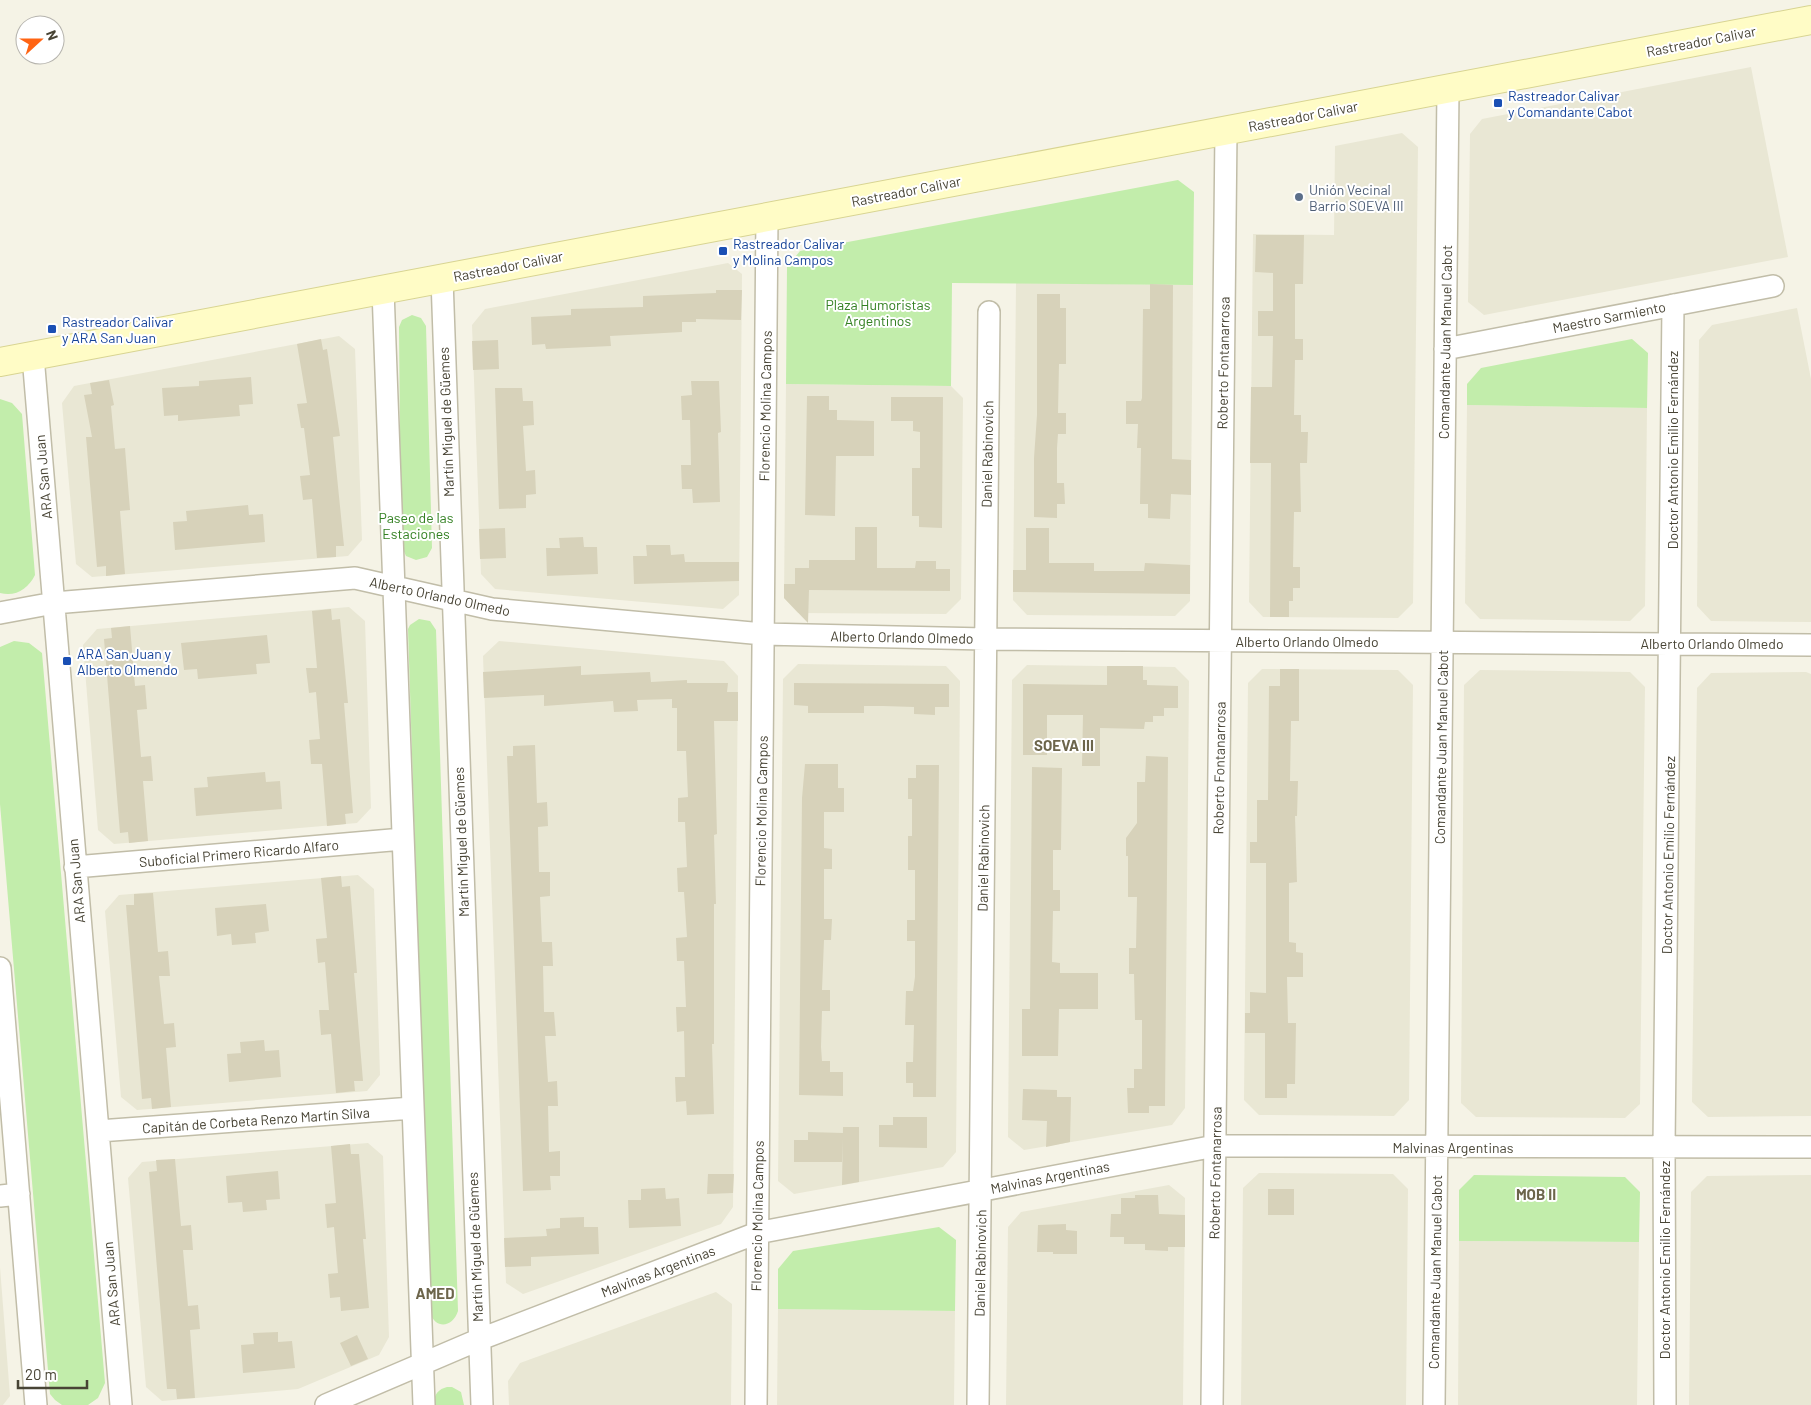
<svg xmlns="http://www.w3.org/2000/svg" width="1811" height="1405" viewBox="0 0 1811 1405" font-family="Barlow,sans-serif">
	<style>
		.residential { fill: #e9e7d4 }
		.green { fill: #c2edab }
		.building { fill: #d7d2ba }
		.lines { fill: none; stroke-linecap: round; stroke-linejoin: round }
		.street-casing { stroke: #c1bda8; stroke-width: 24 }
		.secondary-casing { stroke: #d8d492; stroke-width: 30 }
		.street { stroke: #fff; stroke-width: 21 }
		.secondary { stroke: #fffcc6; stroke-width: 28 }
		.transit-dot { fill: #1a4fb4; stroke: #fff; stroke-width: 2 }
		.service-dot { fill: #5c6f8a; stroke: #fff; stroke-width: 2 }
		.labels { text-anchor: middle; dominant-baseline: central; stroke-width: 4; stroke-linejoin: round; paint-order: stroke }
		.street-label { font-size: 14px; fill: #484435; stroke: #fff }
		.transit-label { font-size: 14px; fill: #164399; stroke: #fff; text-anchor: start }
		.service-label { font-size: 14px; fill: #4e5e75; stroke: #fff; text-anchor: start }
		.park-label { font-size: 14px; fill: #338022; stroke: #fff }
		.neighbourhood-label { font-size: 15px; font-weight: bold; fill: #6c654b; stroke: #fff }
	</style>
	<rect width="100%" height="100%" fill="#f5f3e6"/>
	<path class="residential" d="M1751 67 1788 257 1484 315 1468 302 1470 134 1482 119Z
		M1402 133 1418 147 1413 603 1398 618 1263 617 1249 602 1253 234 1334 235 1335 146Z
		M728 263 742 274 739 595 723 609 495 589 481 574 472 325 485 309Z
		M1016 283 1193 285 1190 601 1175 616 1027 615 1013 600Z
		M1797 308 1811 379V622L1711 621 1697 606 1699 340 1712 325Z
		M339 336 355 349 362 540 348 556 92 577 76 564 62 403 74 386Z
		M786 384 951 386 963 398 961 599 946 614 798 613 784 598Z
		M1467 405 1647 408 1645 606 1630 621 1480 619 1465 603Z
		M349 607 365 621 371 808 357 823 114 844 98 830 83 645 97 629Z
		M499 641 724 661 738 676 733 1207 721 1224 523 1294 506 1283 483 656Z
		M798 664 946 666 960 681 956 1152 943 1167 794 1194 778 1181 783 679Z
		M1027 665 1175 667 1189 681 1185 1108 1172 1125 1024 1150 1008 1137 1012 680Z
		M1262 669 1398 670 1413 685 1409 1100 1394 1116 1259 1115 1244 1100 1248 683Z
		M1480 670 1630 672 1645 687 1640 1104 1625 1118 1476 1117 1461 1103 1464 685Z
		M1806 672 1811 674V1116L1708 1117 1692 1102 1697 688 1711 673Z
		M358 875 374 889 380 1075 367 1091 137 1110 121 1097 105 911 119 895Z
		M368 1143 383 1156 389 1337 379 1355 298 1389 162 1401 146 1387 128 1178 142 1162Z
		M1259 1173 1393 1174 1408 1189 1406 1405H1241L1243 1188Z
		M1811 1175V1405H1689L1691 1192 1707 1176Z
		M1169 1185 1185 1198 1183 1405H1006L1008 1227 1021 1212Z
		M1459 1241 1639 1242 1637 1405H1458Z
		M0 1267 10 1396 3 1405H0Z
		M716 1292 732 1304 731 1405H509L508 1381 520 1363Z
		M778 1309 955 1311 954 1405H777Z"/>
	<path class="green" d="M1178 180 1194 192 1193 285 952 283 951 386 786 384 787 267 800 251Z
		M412 315 421 318 426 326 432 548 427 557 416 560 406 556 401 545 399 327 402 320Z
		M1632 339 1648 353 1647 408 1467 405V384L1481 368Z
		M0 399 12 403 22 414 35 575C28 589 16 597 0 593Z
		M419 619 430 621 436 630 458 1311C453 1327 436 1330 430 1313L408 629 410 625Z
		M14 641 29 643 42 653 105 1383 98 1398 88 1405H62L55 1400 50 1394 0 804V647Z
		M1474 1175 1625 1177 1640 1192 1639 1242 1459 1241V1190Z
		M939 1227 956 1240 955 1311 778 1309V1269L793 1251Z
		M447 1387H452L461 1392 464 1405H434C433 1396 438 1389 447 1387Z"/>
	<path class="building" d="M1256 235H1304L1303 284H1295V339H1303V360H1295L1294 415H1301V432H1308L1307 463H1300L1301 512H1294L1293 567H1300V588H1293V601H1289V617H1270L1271 463H1250L1251 387H1272L1273 336H1258V311H1273V273L1255 272Z
		M1150 284 1173 285 1172 459 1191 460V495L1171 494 1170 519 1148 518V504H1140L1141 448H1137L1138 424H1126V401H1141L1142 398 1143 309H1150Z
		M716 290H742L741 320 696 319V322H682V332L610 336 611 346 546 349 545 344 532 345 531 317 571 315V309L643 307V296L716 293Z
		M1037 294H1060V308H1066V364H1059L1058 413H1066V434H1058L1057 448V483H1064L1065 504H1057V518L1034 517V458L1037 415Z
		M321 339 323 350 327 349 340 436 333 437 344 546H336V557L317 558 312 499 303 500 300 476 310 475 304 428H301L297 404 307 403 297 344Z
		M498 340 499 369 473 370 472 341Z
		M251 377 253 404 239 405 240 416 178 421V415L164 416 162 388 199 386V381Z
		M109 380 114 405 111 406 115 449 125 448 130 510 120 511 125 574 106 576V566L97 567 86 437H92L84 395 92 394 90 383Z
		M691 381H719L721 432 718 433 720 502 693 503 692 489H682L681 465H691L690 420H682L681 396 692 395Z
		M495 388H522L523 401H533L534 425 523 426 526 471 535 470 536 494 526 495V508L499 509Z
		M807 396H829V410H837V420L874 421V456H836L835 516 805 515Z
		M891 397H943L942 528 919 527V516H912V468H920V432L913 431V421H891Z
		M248 505 249 515 263 514 265 542 175 550 173 522 187 521 186 511Z
		M855 527H877V568H915L916 561H936V569H950V591L809 590 808 623 784 598V584H795V568H809V560H855Z
		M505 528 506 558 480 559 479 529Z
		M1026 528H1049V563H1094V571H1144L1145 563 1190 565V594L1013 592V570H1026Z
		M583 537 584 547H597L598 574 547 576 546 548H560L559 538Z
		M646 545H670L671 555 684 554 685 562H739V581L634 584 633 556H647Z
		M331 609 332 620 340 619 348 703H344L353 813 345 814 346 824 327 826 322 764H311L309 740 320 739 316 692 309 693 306 668H317L312 611Z
		M130 626 135 686 145 685 147 709 137 710 141 757 151 756 153 781H143L148 841 129 843 128 832 120 833 104 639 112 638 111 628Z
		M267 635 270 663 256 664 257 674 198 679 197 669 184 670 181 643Z
		M581 666V675L650 672 651 682 687 680V683H728L727 692H738V721H714L717 834 714 835 716 904H714V1044H712L714 1114 687 1115 686 1101 676 1102 675 1077H685L684 1031 677 1032 676 1007H686L684 961H677L676 938 687 937 684 892H678L677 868 687 867 685 822H678V798L688 797 686 751H677V708H672V699L637 700 638 711 614 712 613 701 544 706V695L484 698 483 672Z
		M1107 666H1143V680H1147V685L1178 686V708H1164V716H1153V722H1145L1144 729 1100 728V766H1082L1083 715H1047V755H1023V684L1107 685Z
		M1280 669H1299V721H1291L1290 781H1298L1297 816H1295L1297 882 1289 883V942L1296 943V952L1303 953V977H1287L1288 1023H1296L1295 1084H1287V1098H1265V1033H1245V1013H1250V992L1266 993V863H1250V842H1257V800H1268L1269 686H1280Z
		M794 683 949 684V707H935V715L914 714V707L883 706H864V713H808V706L794 705Z
		M535 745 537 803 547 802 548 826 538 827 539 872H550V896L540 897 542 942H552L553 966H543L544 1012H554L556 1036H545L548 1082 557 1081 558 1106H548L549 1152 560 1151V1176H550L551 1190 523 1191 507 756H513V746Z
		M1146 756 1168 757 1165 1106H1149V1113H1128L1127 1088H1134V1069H1142V1020H1135L1134 974H1129V948H1136L1137 897H1128V856H1126V838L1137 823V782H1145Z
		M805 764H838V788H844V812H824V848L832 849V869H824V919H832L831 940H824L822 990H830V1011H822L821 1047 822 1061H830V1072H843V1096L799 1095 802 798Z
		M916 765H939L936 1097H913V1083H906V1062H913L914 1025H905L906 991H913L915 977V941H907V920H915V870H908V836H912V799H908V778H916Z
		M1032 767 1062 768 1061 850H1053V890H1060V911H1053L1052 962 1060 963V973H1098V1009H1059L1058 1056H1022V1009H1030Z
		M265 772 266 782 280 781 282 809 196 816 194 788 208 787 207 777Z
		M341 876 342 887 350 886 357 973H354L363 1081H354L355 1091 336 1093 331 1034 321 1035 319 1010H329L325 962 318 963 316 939 327 938 321 878Z
		M153 893 158 952 168 951 170 976H159L164 1024 174 1023 176 1047 166 1048 171 1107 152 1109 151 1098 142 1099 126 905H134V894Z
		M266 904 269 931 255 933 256 943 232 945 231 934 217 936 215 908Z
		M264 1040 265 1051 279 1050 281 1077 229 1082 227 1054 241 1053 240 1042Z
		M1023 1089 1057 1090V1097H1071L1070 1142 1046 1147 1047 1121 1022 1120Z
		M893 1117H927V1148L879 1147V1125H893Z
		M843 1127H859V1182L842 1185Z
		M808 1132 843 1133 842 1162H794V1140H808Z
		M350 1144 351 1154H359L366 1239H363L369 1308 341 1311 340 1297 330 1298 328 1274 338 1273 334 1227 327 1228 325 1204 336 1203 331 1146Z
		M175 1159 181 1226 191 1225 193 1250H183L188 1306 198 1305 200 1329 190 1330 195 1398 177 1399 176 1389H167L149 1172 157 1171 156 1160Z
		M278 1171 280 1199 266 1200 267 1210 243 1212 242 1202 228 1203 226 1176Z
		M708 1174H734L733 1193 707 1194Z
		M665 1188 666 1199 679 1198 681 1226 629 1228 628 1200H641V1189Z
		M1268 1189H1294V1215H1268Z
		M1135 1195H1158L1159 1214 1185 1215V1247H1168V1251L1145 1250V1244H1124V1237H1110L1111 1214H1121V1198H1135Z
		M584 1217V1227H598L599 1254 531 1257V1266L505 1267 504 1238 547 1236 546 1229 560 1228V1218Z
		M1066 1224V1230L1077 1231V1254H1053V1252H1037L1038 1225Z
		M278 1332V1342L292 1341 295 1368 243 1373 241 1345 254 1344 253 1333Z
		M357 1335 368 1359 351 1366 340 1343Z"/>
	<g class="lines">
		<defs>
			<path id="street" d="M442 279 482 1405
				M383 290 424 1405
				M1445 349 1773 286
				M33 356 121 1405
				M0 613 54 603 355 578 492 609 763 634 985 639 1811 645
				M75 867 403 839
				M0 968 36 1405
				M99 1131 413 1108
				M0 1196 19 1194
				M326 1405 478 1340 757 1233 1215 1146 1811 1147
				M756 1405 767 217
				M978 1405 989 312
				M1212 1405 1226 131
				M1434 1405 1448 89
				M1665 1405 1664 1147 1673 305"/>
			<path id="secondary" d="M0 362 1811 20"/>
		</defs>
		<use href="#street" class="street-casing"/>
		<use href="#secondary" class="secondary-casing"/>
		<use href="#street" class="street"/>
		<use href="#secondary" class="secondary"/>
	</g>
	<g class="transit-dot">
		<rect x="1493" y="98" width="10" height="10" rx="2.5"/>
		<rect x="718" y="246" width="10" height="10" rx="2.5"/>
		<rect x="47" y="324" width="10" height="10" rx="2.5"/>
		<rect x="62" y="656" width="10" height="10" rx="2.5"/>
	</g>
	<circle class="service-dot" cx="1299" cy="197" r="5"/>
	<g class="labels">
		<g class="street-label">
			<text transform="translate(1701 41) rotate(-11)">Rastreador Calivar</text>
			<text transform="translate(1303 116) rotate(-11)">Rastreador Calivar</text>
			<text transform="translate(906 191) rotate(-11)">Rastreador Calivar</text>
			<text transform="translate(508 266) rotate(-11)">Rastreador Calivar</text>
			<text transform="translate(1609 317) rotate(-11)">Maestro Sarmiento</text>
			<text transform="translate(1445 342) rotate(-89)">Comandante Juan Manuel Cabot</text>
			<text transform="translate(1223 363) rotate(-89)">Roberto Fontanarrosa</text>
			<text transform="translate(765 406) rotate(-89)">Florencio Molina Campos</text>
			<text transform="translate(446 422) rotate(-92)">Martín Miguel de Güemes</text>
			<text transform="translate(1672 450) rotate(-90)">Doctor Antonio Emilio Fernández</text>
			<text transform="translate(987 454) rotate(-89)">Daniel Rabinovich</text>
			<text transform="translate(43 477) rotate(-95)">ARA San Juan</text>
			<text transform="translate(440 596) rotate(12)">Alberto Orlando Olmedo</text>
			<text transform="translate(902 637) rotate(1)">Alberto Orlando Olmedo</text>
			<text x="1307" y="641">Alberto Orlando Olmedo</text>
			<text x="1712" y="643">Alberto Orlando Olmedo</text>
			<text transform="translate(1441 747) rotate(-89)">Comandante Juan Manuel Cabot</text>
			<text transform="translate(1219 768) rotate(-89)">Roberto Fontanarrosa</text>
			<text transform="translate(761 811) rotate(-89)">Florencio Molina Campos</text>
			<text transform="translate(461 842) rotate(-92)">Martín Miguel de Güemes</text>
			<text transform="translate(239 853) rotate(-5)">Suboficial Primero Ricardo Alfaro</text>
			<text transform="translate(1668 855) rotate(-89)">Doctor Antonio Emilio Fernández</text>
			<text transform="translate(983 858) rotate(-89)">Daniel Rabinovich</text>
			<text transform="translate(76 881) rotate(-95)">ARA San Juan</text>
			<text transform="translate(256 1120) rotate(-4)">Capitán de Corbeta Renzo Martín Silva</text>
			<text x="1453" y="1147">Malvinas Argentinas</text>
			<text transform="translate(1215 1173) rotate(-89)">Roberto Fontanarrosa</text>
			<text transform="translate(1050 1177) rotate(-11)">Malvinas Argentinas</text>
			<text transform="translate(757 1216) rotate(-89)">Florencio Molina Campos</text>
			<text transform="translate(475 1247) rotate(-92)">Martín Miguel de Güemes</text>
			<text transform="translate(1664 1260) rotate(-90)">Doctor Antonio Emilio Fernández</text>
			<text transform="translate(980 1263) rotate(-89)">Daniel Rabinovich</text>
			<text transform="translate(658 1271) rotate(-21)">Malvinas Argentinas</text>
			<text transform="translate(1435 1272) rotate(-89)">Comandante Juan Manuel Cabot</text>
			<text transform="translate(111 1284) rotate(-95)">ARA San Juan</text>
		</g>
		<g class="transit-label">
			<text x="1508" y="95">Rastreador Calivar<tspan x="1508" dy="16">y Comandante Cabot</tspan></text>
			<text x="733" y="243">Rastreador Calivar<tspan x="733" dy="16">y Molina Campos</tspan></text>
			<text x="62" y="321">Rastreador Calivar<tspan x="62" dy="16">y ARA San Juan</tspan></text>
			<text x="77" y="653">ARA San Juan y<tspan x="77" dy="16">Alberto Olmendo</tspan></text>
		</g>
		<g class="service-label">
			<text x="1309" y="189">Unión Vecinal<tspan x="1309" dy="16">Barrio SOEVA III</tspan></text>
		</g>
		<g class="park-label">
			<text x="878" y="304">Plaza Humoristas<tspan x="878" dy="16">Argentinos</tspan></text>
			<text x="416" y="517">Paseo de las<tspan x="416" dy="16">Estaciones</tspan></text>
		</g>
		<g class="neighbourhood-label">
			<text x="1064" y="745">SOEVA III</text>
			<text x="1536" y="1194">MOB II</text>
			<text x="435" y="1293">AMED</text>
		</g>
	</g>
	<g transform="translate(40 40) rotate(69)"><circle r="24" fill="#ffffff" stroke="#b6b4ae"/>
	<path d="M0-4L9 19L0 12L-9 19Z" fill="#ff6413"/>
	<text y="-8" font-size="14" font-weight="bold" text-anchor="middle" fill="#484435">N</text>
	</g>
	<path d="M18 1380v8h69v-8" fill="none" stroke="#484435" stroke-width="2.5"/>
	<text x="25" y="1380" font-size="15" fill="#484435" stroke="#ffffff" stroke-width="4" paint-order="stroke">20 m</text>
</svg>
